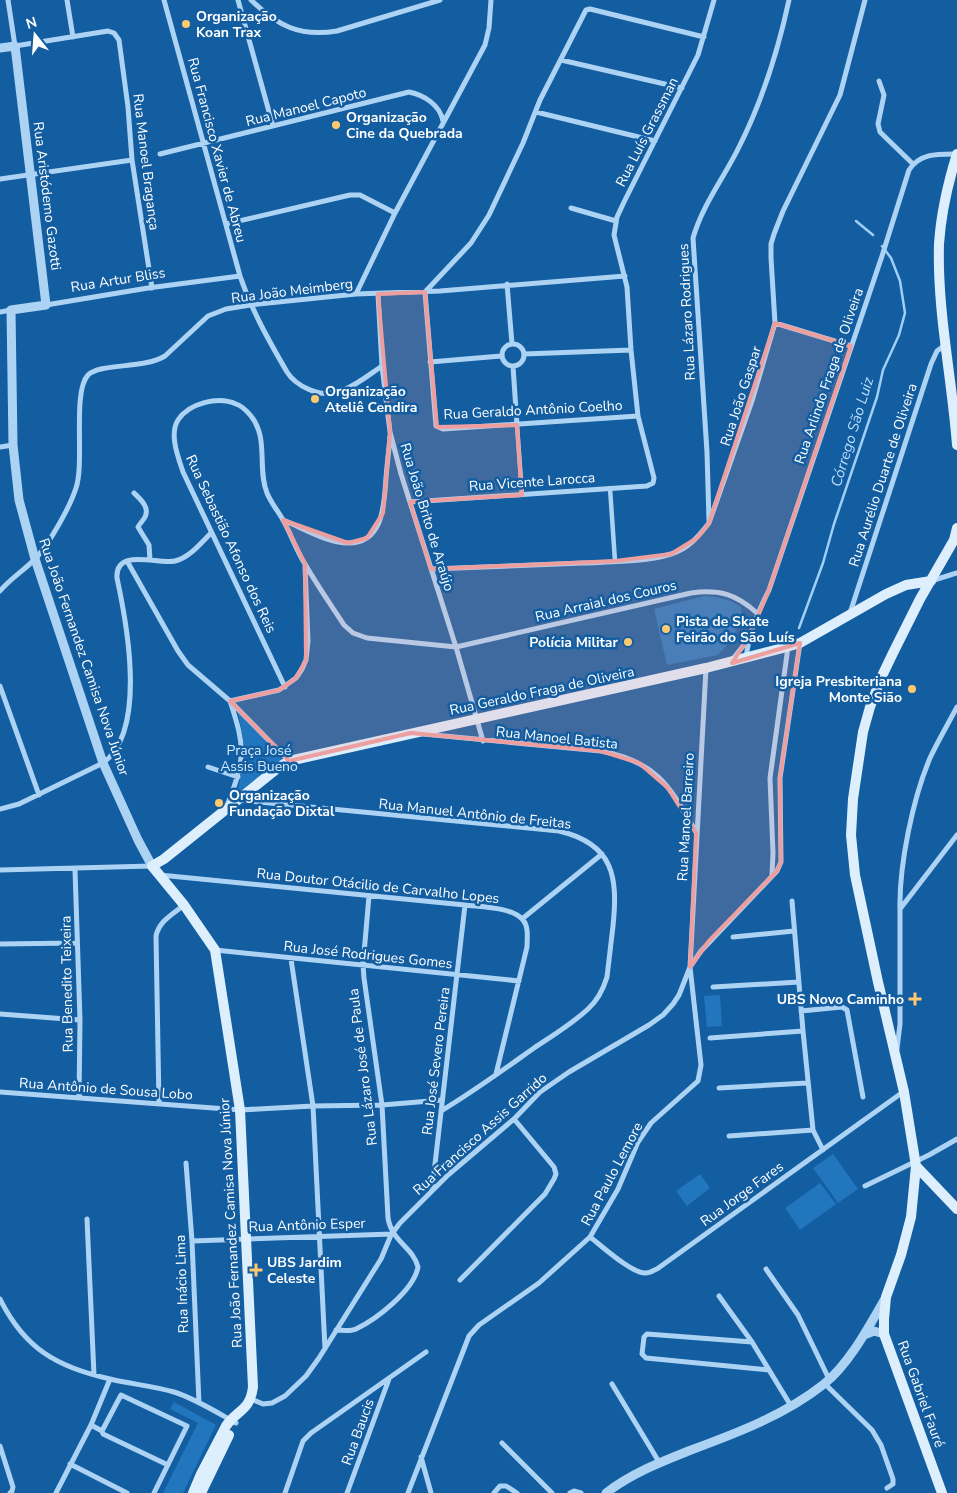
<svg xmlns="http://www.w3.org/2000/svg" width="957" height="1493" viewBox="0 0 957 1493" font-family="'Nunito Sans',sans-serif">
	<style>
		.green { fill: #2276be }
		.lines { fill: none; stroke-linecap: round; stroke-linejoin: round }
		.stream { stroke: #9fcff7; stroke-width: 2.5 }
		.pedestrian { stroke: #add3f4; stroke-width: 4.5 }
		.minor { stroke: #add3f4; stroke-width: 5 }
		.tertiary { stroke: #add3f4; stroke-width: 9 }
		.secondary { stroke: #ddeefd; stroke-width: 10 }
		.marked { fill: #ed9e9e; fill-opacity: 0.2; stroke: #ed9e9e; stroke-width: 4; stroke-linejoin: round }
		.poi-dot { fill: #ffc970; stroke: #135da1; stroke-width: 2 }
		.labels { text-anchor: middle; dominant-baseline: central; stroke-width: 5; stroke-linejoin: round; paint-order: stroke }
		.poi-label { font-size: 14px; font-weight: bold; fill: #fff; stroke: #135da1; text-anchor: start }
		.street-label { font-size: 14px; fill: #fff; stroke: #135da1 }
		.park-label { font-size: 14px; fill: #d5ebfe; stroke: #135da1 }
		.water-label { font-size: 15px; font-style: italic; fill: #b9ddfa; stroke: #135da1 }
	</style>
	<rect width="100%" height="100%" fill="#135da1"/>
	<path class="green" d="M704 596C719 597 729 599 741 607L742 618 737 629 729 643 718 655 667 665 654 609Z
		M237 711 283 760 237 793C245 758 247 746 237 711Z
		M720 995 722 1026 707 1027 704 996Z
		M833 1154 858 1189 838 1203 813 1168Z
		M700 1174 710 1188 687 1206 676 1191Z
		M820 1183 836 1204 800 1230 785 1208Z
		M174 1402 216 1425 183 1493H163L198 1423 170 1409Z"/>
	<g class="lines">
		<path class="stream" d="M856 221 873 235
			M799 628 823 563 834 524 877 397 883 370 899 335 905 313 900 281 891 258 882 246"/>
		<path class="pedestrian" d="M517 425 522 495
			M610 488 615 561"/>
		<path class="minor" d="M8 0 15 46 108 31 114 33 119 40 128 107 132 160 152 288
			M67 0 73 37
			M164 0 240 276C252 311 269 341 287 372 292 380 299 385 308 389 336 403 360 381 382 366
			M238 0 273 126
			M251 0C278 26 299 37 337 31L440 0
			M561 60 682 88
			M879 81 884 95 878 124 880 132 913 164
			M536 112 655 141
			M160 154 409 92C424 95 440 105 443 121
			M0 179 132 160
			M571 208 616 221
			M226 224 350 195H360L395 213
			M507 284 512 344
			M356 294 395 213 485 45 489 28 491 0
			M378 294 382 366 390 432 401 474 456 647 483 741
			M46 305 148 288 240 276
			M0 312 11 310
			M775 323 851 346
			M502 355a11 11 0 1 1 22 0a11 11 0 1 1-22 0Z
			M524 354 631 350
			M430 362 501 356
			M513 366 517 425
			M638 416 443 429 436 426 425 292 471 243 489 215 523 143 540 100 586 10 590 9 704 37
			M0 447 13 445
			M134 493C140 499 150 507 145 517 143 521 140 523 138 527L149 545 150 560
			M410 502 647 486 653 483 654 478 638 416 631 350 627 287 614 235 617 217 625 200 698 55 714 0
			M283 520C303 528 327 543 348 543 384 543 384 504 386 478 387 464 389 450 390 436
			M709 521 707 452 693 238C702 206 723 179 738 149 762 102 778 51 789 0
			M127 561 178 651 188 665 230 701 279 690 296 678 302 669 306 660 308 641 305 566
			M431 569C482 567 533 565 583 563 610 562 646 562 671 554 688 549 698 537 709 523L752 401 775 323 771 258V244L774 234 783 211 840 95 865 0
			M931 581 957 573
			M0 591C11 578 26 569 37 557 50 542 70 507 76 488 85 462 72 392 88 375 100 363 144 369 165 356L208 316 226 309 250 305 356 294 440 291 625 276
			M850 613 931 364 937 351 945 345
			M746 658C749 633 758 612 769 590L882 256 909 170C920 153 938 154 957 154
			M732 660 747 641
			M0 686 39 795
			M285 687 183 472C178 457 169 434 178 420 189 403 218 396 236 404 242 406 247 411 251 416 269 438 257 469 267 493 271 503 278 511 283 520 291 534 296 550 305 564 317 585 331 605 344 625L353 633 367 638 456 647 691 593C719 589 736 594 757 613
			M232 703 289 761
			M423 734 601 751C657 762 669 785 696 832
			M208 767 238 777
			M239 800 559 831C614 844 618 877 613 926 611 943 609 960 607 977 603 990 598 1000 588 1009 572 1024 552 1036 534 1048 503 1070 473 1092 441 1111
			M227 806C245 759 246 749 230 701
			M0 809 19 804 103 763C147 731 127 624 117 578 115 547 159 565 175 561 189 558 201 543 211 533
			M0 870 152 866
			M75 870 80 1020 79 1098
			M160 875 465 905C480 907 513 907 523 920 529 927 527 938 527 947L496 1074
			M772 875 773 853 770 778 788 647
			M792 901 803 1031 813 1130 823 1150
			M900 909C899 865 913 798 930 758 938 741 948 724 957 707
			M522 919 602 854
			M733 937 794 931
			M0 944 77 943
			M215 950 519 981
			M291 959 313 1106 325 1349
			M713 987 799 982
			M801 1011 842 1007 847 1010 863 1097
			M0 1014 80 1020
			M710 1038 803 1031
			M897 1049 900 1024V909L957 835
			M719 1088 807 1083
			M0 1092 240 1110 313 1106 382 1105 442 1100
			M159 1104 156 936C159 921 173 914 184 905
			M729 1136 813 1130
			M186 1163 192 1241 199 1403
			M865 1186 929 1155 957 1139
			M432 1190 465 905
			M87 1219 94 1375
			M590 1237C602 1246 632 1274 646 1273 650 1273 654 1270 657 1269L903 1092
			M192 1241 392 1234
			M766 1269 798 1315 829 1379
			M460 1280 545 1194 554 1179 556 1174 554 1167 514 1119
			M719 1296 752 1342 791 1406
			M0 1299C25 1349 57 1367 110 1379 131 1384 153 1386 174 1392 194 1398 218 1413 236 1423
			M336 1330C343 1330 350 1332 356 1329 377 1319 414 1290 418 1267 413 1247 392 1242 388 1218L382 1105 364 978 363 965 369 896
			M752 1342 647 1334 644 1337 642 1354 646 1358 769 1370
			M612 1384 659 1462
			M825 1384 872 1430 881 1445 893 1479V1484L887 1488
			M251 1399 263 1404 272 1403 285 1396 306 1376 319 1358 381 1259 391 1235 400 1223 448 1175 514 1119 540 1092 569 1072 649 1025 663 1015 673 1004 679 995 690 967 701 951 777 871 781 862 780 778 800 643
			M91 1425 102 1431 103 1434 168 1465
			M102 1431 121 1395 187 1426 154 1493
			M502 1443 552 1493
			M0 1446 13 1487 12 1491 10 1493
			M421 1457 431 1493
			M70 1464 127 1493
			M56 1493 91 1425 110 1379
			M285 1493 303 1441 311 1433 426 1352
			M347 1493 389 1379
			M408 1493 469 1336 479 1325 539 1283 590 1237 618 1189 638 1142 651 1123 698 1081 701 1065 690 967 706 668
			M494 1493 500 1486H506L517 1493
			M570 1493 574 1491 581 1493"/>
		<path class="tertiary" d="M0 48 15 46 46 305 11 310 13 445 19 500 35 559 103 763 138 840 152 866
			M864 1335 874 1331 884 1334
			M606 1493C632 1473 661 1462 691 1450 737 1433 785 1415 824 1384 850 1363 869 1326 886 1297"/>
		<path class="secondary" d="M957 154C948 183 941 213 939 244 937 311 952 378 957 445
			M916 1166 957 1209
			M193 1493 201 1474 226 1426C238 1409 250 1411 253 1387L240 1110 215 950 184 905 152 866 164 859 279 767 289 761 706 668 783 648 800 643 886 594 906 585 931 581
			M201 1493 229 1435
			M942 1493 884 1334V1319L886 1297 901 1255 911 1217 916 1166 904 1092 878 982 855 875 851 835 853 799 863 732 870 707 881 678 893 653 920 599 954 540 957 528"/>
	</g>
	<path class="marked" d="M425 292 437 427 517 425 522 495 410 502 431 569 615 561 671 554 697 538 709 523 775 323 851 346 769 590 748 639 732 663 800 643 780 778 781 862 777 871 709 941 690 967 696 833 668 788 639 763 601 751 411 733 289 761 230 701 279 690 296 678 306 660 305 564 283 520 348 543 367 538 383 513 390 432 378 294Z"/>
	<g class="poi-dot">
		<circle cx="186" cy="24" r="5"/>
		<circle cx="336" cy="125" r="5"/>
		<circle cx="315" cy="399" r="5"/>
		<circle cx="666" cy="629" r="5"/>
		<circle cx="628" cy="642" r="5"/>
		<circle cx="912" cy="689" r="5"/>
		<circle cx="219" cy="803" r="5"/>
		<path d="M912.5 991.5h5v5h5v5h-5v5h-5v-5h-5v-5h5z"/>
		<path d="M253.5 1262.5h5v5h5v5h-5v5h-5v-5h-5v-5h5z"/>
	</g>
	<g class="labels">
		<g class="poi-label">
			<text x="196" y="16">Organização<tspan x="196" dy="16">Koan Trax</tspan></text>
			<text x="346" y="117">Organização<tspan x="346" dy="16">Cine da Quebrada</tspan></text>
			<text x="325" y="391">Organização<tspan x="325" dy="16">Ateliê Cendira</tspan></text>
			<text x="676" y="621">Pista de Skate<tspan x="676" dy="16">Feirão do São Luís</tspan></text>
			<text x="618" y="642" text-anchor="end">Polícia Militar</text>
			<text x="902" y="681" text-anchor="end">Igreja Presbiteriana<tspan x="902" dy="16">Monte Sião</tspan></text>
			<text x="229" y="795">Organização<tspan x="229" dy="16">Fundação Dixtal</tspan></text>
			<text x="904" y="999" text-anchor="end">UBS Novo Caminho</text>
			<text x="267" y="1262">UBS Jardim<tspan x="267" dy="16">Celeste</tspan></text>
		</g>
		<g class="street-label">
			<text transform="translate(306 107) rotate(-14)">Rua Manoel Capoto</text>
			<text transform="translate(647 132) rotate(-63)">Rua Luís Grassman</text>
			<text transform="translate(217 150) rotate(75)">Rua Francisco Xavier de Abreu</text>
			<text transform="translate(146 162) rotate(83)">Rua Manoel Bragança</text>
			<text transform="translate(47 196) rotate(83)">Rua Aristódemo Gazotti</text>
			<text transform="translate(118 280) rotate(-9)">Rua Artur Bliss</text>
			<text transform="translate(292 291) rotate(-7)">Rua João Meimberg</text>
			<text transform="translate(687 312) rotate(-93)">Rua Lázaro Rodrigues</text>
			<text transform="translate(829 376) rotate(-71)">Rua Arlindo Fraga de Oliveira</text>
			<text transform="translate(741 396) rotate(-72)">Rua João Gaspar</text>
			<text transform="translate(533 410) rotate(-3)">Rua Geraldo Antônio Coelho</text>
			<text transform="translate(883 475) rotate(-72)">Rua Aurélio Duarte de Oliveira</text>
			<text transform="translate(532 482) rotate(-4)">Rua Vicente Larocca</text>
			<text transform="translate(427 517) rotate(73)">Rua João Brito de Araújo</text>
			<text transform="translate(231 544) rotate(65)">Rua Sebastião Afonso dos Reis</text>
			<text transform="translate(606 601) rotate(-13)">Rua Arraial dos Couros</text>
			<text transform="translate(84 657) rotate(71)">Rua João Fernandez Camisa Nova Júnior</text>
			<text transform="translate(542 691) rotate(-12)">Rua Geraldo Fraga de Oliveira</text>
			<text transform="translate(557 738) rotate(6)">Rua Manoel Batista</text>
			<text transform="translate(475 814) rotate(6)">Rua Manuel Antônio de Freitas</text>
			<text transform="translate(686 817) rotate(-87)">Rua Manoel Barreiro</text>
			<text transform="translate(378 886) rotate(6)">Rua Doutor Otácilio de Carvalho Lopes</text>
			<text transform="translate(368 955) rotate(6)">Rua José Rodrigues Gomes</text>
			<text transform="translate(67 984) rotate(-91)">Rua Benedito Teixeira</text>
			<text transform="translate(436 1061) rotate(-83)">Rua José Severo Pereira</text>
			<text transform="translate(363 1067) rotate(-97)">Rua Lázaro José de Paula</text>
			<text transform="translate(106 1089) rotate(4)">Rua Antônio de Sousa Lobo</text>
			<text transform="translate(480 1134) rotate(-42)">Rua Francisco Assis Garrido</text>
			<text transform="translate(612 1174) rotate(-62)">Rua Paulo Lemore</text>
			<text transform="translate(742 1194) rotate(-36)">Rua Jorge Fares</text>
			<text transform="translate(231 1223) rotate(-93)">Rua João Fernandez Camisa Nova Júnior</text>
			<text transform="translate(307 1225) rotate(-2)">Rua Antônio Esper</text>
			<text transform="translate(182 1284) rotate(-92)">Rua Inácio Lima</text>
			<text transform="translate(921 1394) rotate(70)">Rua Gabriel Fauré</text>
			<text transform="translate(358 1432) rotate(-70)">Rua Baucis</text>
		</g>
		<g class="park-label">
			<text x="259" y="750">Praça José<tspan x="259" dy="16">Assis Bueno</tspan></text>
		</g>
		<g class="water-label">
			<text transform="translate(852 432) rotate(-73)">Córrego São Luiz</text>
		</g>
	</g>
	<g transform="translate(35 35) rotate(343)" stroke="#135da1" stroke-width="4" paint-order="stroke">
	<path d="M0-4L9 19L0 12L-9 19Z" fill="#ffffff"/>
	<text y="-8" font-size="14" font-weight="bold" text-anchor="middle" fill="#ffffff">N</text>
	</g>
</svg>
